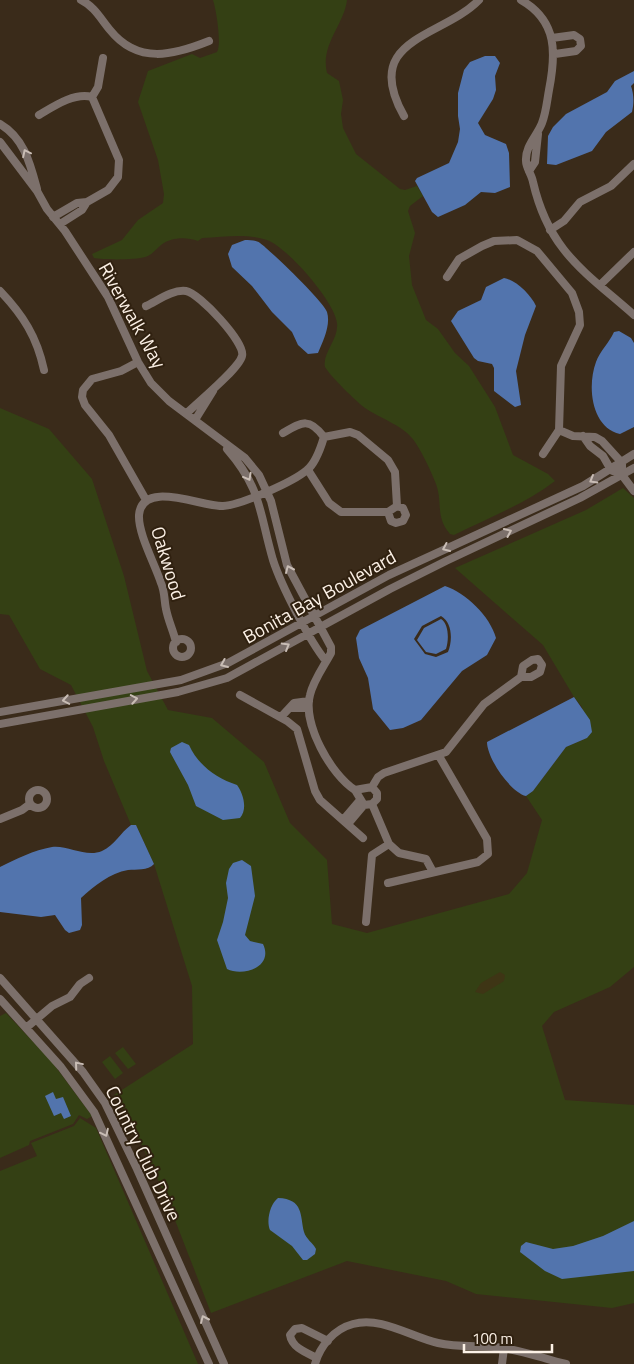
<svg xmlns="http://www.w3.org/2000/svg" width="634" height="1364" viewBox="0 0 634 1364" font-family="'Titillium Web',sans-serif">
	<style>
		.green { fill: #344014 }
		.sand { fill: #3e3515 }
		.water { fill: #5274ad; fill-rule: evenodd }
		.lines { fill: none; stroke-linecap: round; stroke-linejoin: round }
		.minor { stroke: #7c706b; stroke-width: 8 }
		.oneway { stroke: #c9bdb5 }
		.labels { text-anchor: middle; dominant-baseline: central; stroke-width: 4; stroke-linejoin: round; paint-order: stroke }
		.street-label { font-size: 19px; fill: #fcf1e6; stroke: #302110 }
	</style>
	<rect width="100%" height="100%" fill="#3a2b1a"/>
	<path class="green" d="M213 0H347C344 25 320 45 327 73L339 81 343 100 341 114 343 128 356 154 400 189 405 190 417 186 423 196 410 206 408 211 415 233 409 256 412 285 426 320 438 329 455 353 469 366 495 407 513 455 548 474 555 481C525 504 488 518 454 535L450 534C435 517 443 503 436 484 431 471 423 454 415 442 405 426 381 419 365 408 356 401 331 377 325 367 322 353 339 339 337 323 335 302 287 247 267 240 245 233 225 237 202 238L198 241C186 237 172 237 161 245 155 250 152 255 145 257 137 260 103 260 94 258L92 254 122 240 138 220 163 203 164 194 158 160 138 102 148 71 192 54 200 58 217 52C222 44 216 9 213 0Z
		M0 408 49 429 92 479 124 576 147 671 168 710 212 718 264 762 290 823 327 860 332 924 367 933 509 894 527 873 542 820 526 796 533 791 566 747 587 738 582 707 574 697 543 645 455 568 586 510 623 488 634 498V967L610 987 554 1012 542 1026 565 1100 634 1105V1303L612 1308 476 1294 446 1281 347 1261 211 1313C182 1239 156 1162 114 1095L193 1044 192 986 154 864 136 825H131L104 761 93 727 71 685 40 669 9 615 0 614Z
		M6 1013 52 1062 92 1116 87 1119 79 1115 73 1124 30 1141 29 1145 0 1158V1016Z
		M123 1047 136 1064 128 1069 115 1053Z
		M110 1056 123 1073 115 1079 102 1062Z
		M80 1118 96 1128 198 1364H0V1171L37 1156 31 1143 74 1126Z"/>
	<path class="sand" d="M500 972 505 975 504 981 483 994 475 992 481 983Z"/>
	<path class="water" d="M485 56H495L500 63 495 76 496 90 493 99 478 123 485 135 506 144 509 153 510 187 495 193 481 192 465 205 438 217 432 212 415 181 417 178 449 163 458 142 460 129 458 116V93L464 70 470 62Z
		M634 71V83L631 86C634 94 634 104 632 112L606 132 592 151 556 165 547 164 548 136 553 127 566 114 607 92 615 81Z
		M245 240C250 240 256 240 260 243 271 251 324 302 327 312 331 325 323 341 318 353L308 354 298 345 292 332 272 312 252 286 232 267 228 254 232 245Z
		M504 278C516 280 531 295 536 306L525 335 516 371 521 405 515 407 494 391V368L492 364 478 361 474 358 451 321 458 311 481 300 486 287Z
		M619 331 631 338 634 343V427L620 434C591 427 587 386 596 362 600 351 609 343 614 332Z
		M445 586C466 593 490 616 496 638L487 655 462 671 421 720 403 728 390 730 373 709 368 678 359 658 356 638 360 630ZM441 616C452 622 453 640 448 652L436 657 425 654 414 639 422 626Z
		M441 619C449 624 449 640 446 649L436 654 426 652 417 640 424 628Z
		M574 697 590 720 592 732 587 738 566 747 533 791 526 796C510 792 487 758 487 742Z
		M182 742 189 745C198 765 216 778 237 785 243 793 248 809 240 818L223 820 196 806 188 785 170 752 171 748Z
		M131 825H136L154 864C148 871 136 869 128 870 110 873 94 886 81 898L82 925 80 930 69 933 65 930 55 915 41 917 0 912V867C16 859 34 850 52 847 68 845 86 858 102 851 115 845 120 833 131 825Z
		M242 860 251 866 255 896 245 935 250 941 263 944C274 967 243 977 227 969L217 940 223 922 228 898 226 883 229 869 233 863Z
		M53 1092 56 1099 63 1097 71 1116 64 1119 61 1113 54 1116 45 1096Z
		M278 1198C304 1199 300 1216 304 1232 306 1239 313 1243 316 1249L315 1254 307 1260H303L292 1246 270 1230C266 1221 270 1204 278 1198Z
		M634 1221V1271L562 1279 545 1271 520 1252 521 1246 526 1242 553 1249 573 1246 603 1236Z"/>
	<g class="lines">
		<path class="minor" d="M81 0C95 7 100 18 110 30 138 65 174 55 209 41
			M521 0C558 21 556 54 549 90 547 101 546 113 542 123 537 136 525 146 526 161 526 168 532 175 533 182 549 251 584 271 634 315
			M552 38 574 35 580 39 581 46 576 51 555 54
			M39 115C54 106 75 92 92 97
			M404 116C360 38 442 38 479 0
			M0 124C24 138 30 163 37 189
			M0 142 37 191 47 209 65 231 108 297 138 362 151 383 169 401 245 458 259 475 271 501 287 565 331 647V653C324 666 313 681 310 695 302 723 331 775 355 790L372 787 377 793V799L372 804 364 805 355 790
			M529 171 535 162 538 134
			M53 217 77 203 87 202 108 190 118 177 119 160 92 97 98 87 103 58
			M60 224 82 210 87 202
			M550 230 564 221 580 202 611 186 634 164
			M447 277 459 259 482 246 494 241 517 240 537 251 572 293 579 312 580 325 561 366 559 430 543 454
			M600 285 634 252
			M0 291C23 315 37 337 44 370
			M146 306C157 301 173 289 186 291 199 293 246 343 242 356 239 369 198 402 186 414
			M138 362 121 371 92 379 83 390 82 397 85 405 109 435 146 500
			M195 420 213 391
			M559 430 573 436 595 437 602 441 622 463V468
			M283 433C302 422 309 417 324 437
			M583 436 590 446 603 456 611 470 622 475 634 491
			M227 449C262 489 259 512 273 560 281 585 310 642 326 661
			M308 470 329 503 341 512H388L397 506 395 472 388 460 358 435 350 432 324 437
			M388 512 391 521 396 523 403 521 406 515 403 508 397 506
			M173 648a9 9 0 1 1 18 0a9 9 0 1 1-18 0Z
			M176 642C173 630 168 620 166 609 164 600 165 592 161 583 155 564 138 534 139 515 142 479 202 507 223 506 241 505 293 482 307 470 316 463 321 447 324 437
			M538 659 542 665 540 672 531 677H521L523 666 532 660Z
			M240 695 287 721 297 729 315 791 320 800 363 838
			M290 708H308
			M0 712 181 680 228 663 389 575 583 486 634 454
			M281 717 294 703 309 701
			M0 724 178 692 227 678 390 589 446 561 580 498 634 468
			M372 787 378 777 384 773 446 752 484 704 521 677
			M29 799a9 9 0 1 1 18 0a9 9 0 1 1-18 0Z
			M372 804 389 844 399 853 426 859 433 872
			M0 819 22 810 30 804
			M343 820 360 800
			M348 824 364 805
			M388 883 478 862 488 854 487 839 439 756
			M366 922 372 855 389 844
			M0 978 83 1072 105 1103 137 1169 224 1364
			M0 999 61 1067 94 1112 209 1364
			M26 1028 52 1006 70 997 80 984 89 978
			M317 1358C307 1353 292 1348 290 1335L295 1329 302 1328 328 1341
			M315 1364C320 1346 334 1329 353 1324 381 1316 411 1337 438 1343 459 1348 481 1345 503 1348 524 1351 545 1359 566 1364
			M502 1364 504 1348"/>
	</g>
	<defs><path id="oneway-chevron" d="M-2-3.5L2.5 0L-2 3.5" fill="none" stroke-width="1.6" stroke-linecap="round" stroke-linejoin="round" transform="scale(1.25)"/></defs>
	<g class="oneway">
		<use href="#oneway-chevron" transform="translate(26 153) rotate(-116)"/>
		<use href="#oneway-chevron" transform="translate(248 477) rotate(61)"/>
		<use href="#oneway-chevron" transform="translate(593 480) rotate(150)"/>
		<use href="#oneway-chevron" transform="translate(508 532) rotate(-24)"/>
		<use href="#oneway-chevron" transform="translate(446 548) rotate(156)"/>
		<use href="#oneway-chevron" transform="translate(289 569) rotate(-114)"/>
		<use href="#oneway-chevron" transform="translate(286 646) rotate(-30)"/>
		<use href="#oneway-chevron" transform="translate(224 664) rotate(157)"/>
		<use href="#oneway-chevron" transform="translate(134 699) rotate(-10)"/>
		<use href="#oneway-chevron" transform="translate(66 700) rotate(170)"/>
		<use href="#oneway-chevron" transform="translate(78 1065) rotate(-130)"/>
		<use href="#oneway-chevron" transform="translate(105 1133) rotate(64)"/>
		<use href="#oneway-chevron" transform="translate(204 1319) rotate(-114)"/>
	</g>
	<g class="labels">
		<g class="street-label">
			<text transform="translate(133 315) rotate(61)">Riverwalk Way</text>
			<text transform="translate(169 563) rotate(73)">Oakwood</text>
			<text transform="translate(319 596) rotate(-29)">Bonita Bay Boulevard</text>
			<text transform="translate(144 1153) rotate(64)">Country Club Drive</text>
		</g>
	</g>
	<path d="M464 1344v8h88v-8" fill="none" stroke="#fcf1e6" stroke-width="2.5"/>
	<text x="472" y="1344" font-size="15" fill="#fcf1e6" stroke="#302110" stroke-width="4" paint-order="stroke">100 m</text>
</svg>
